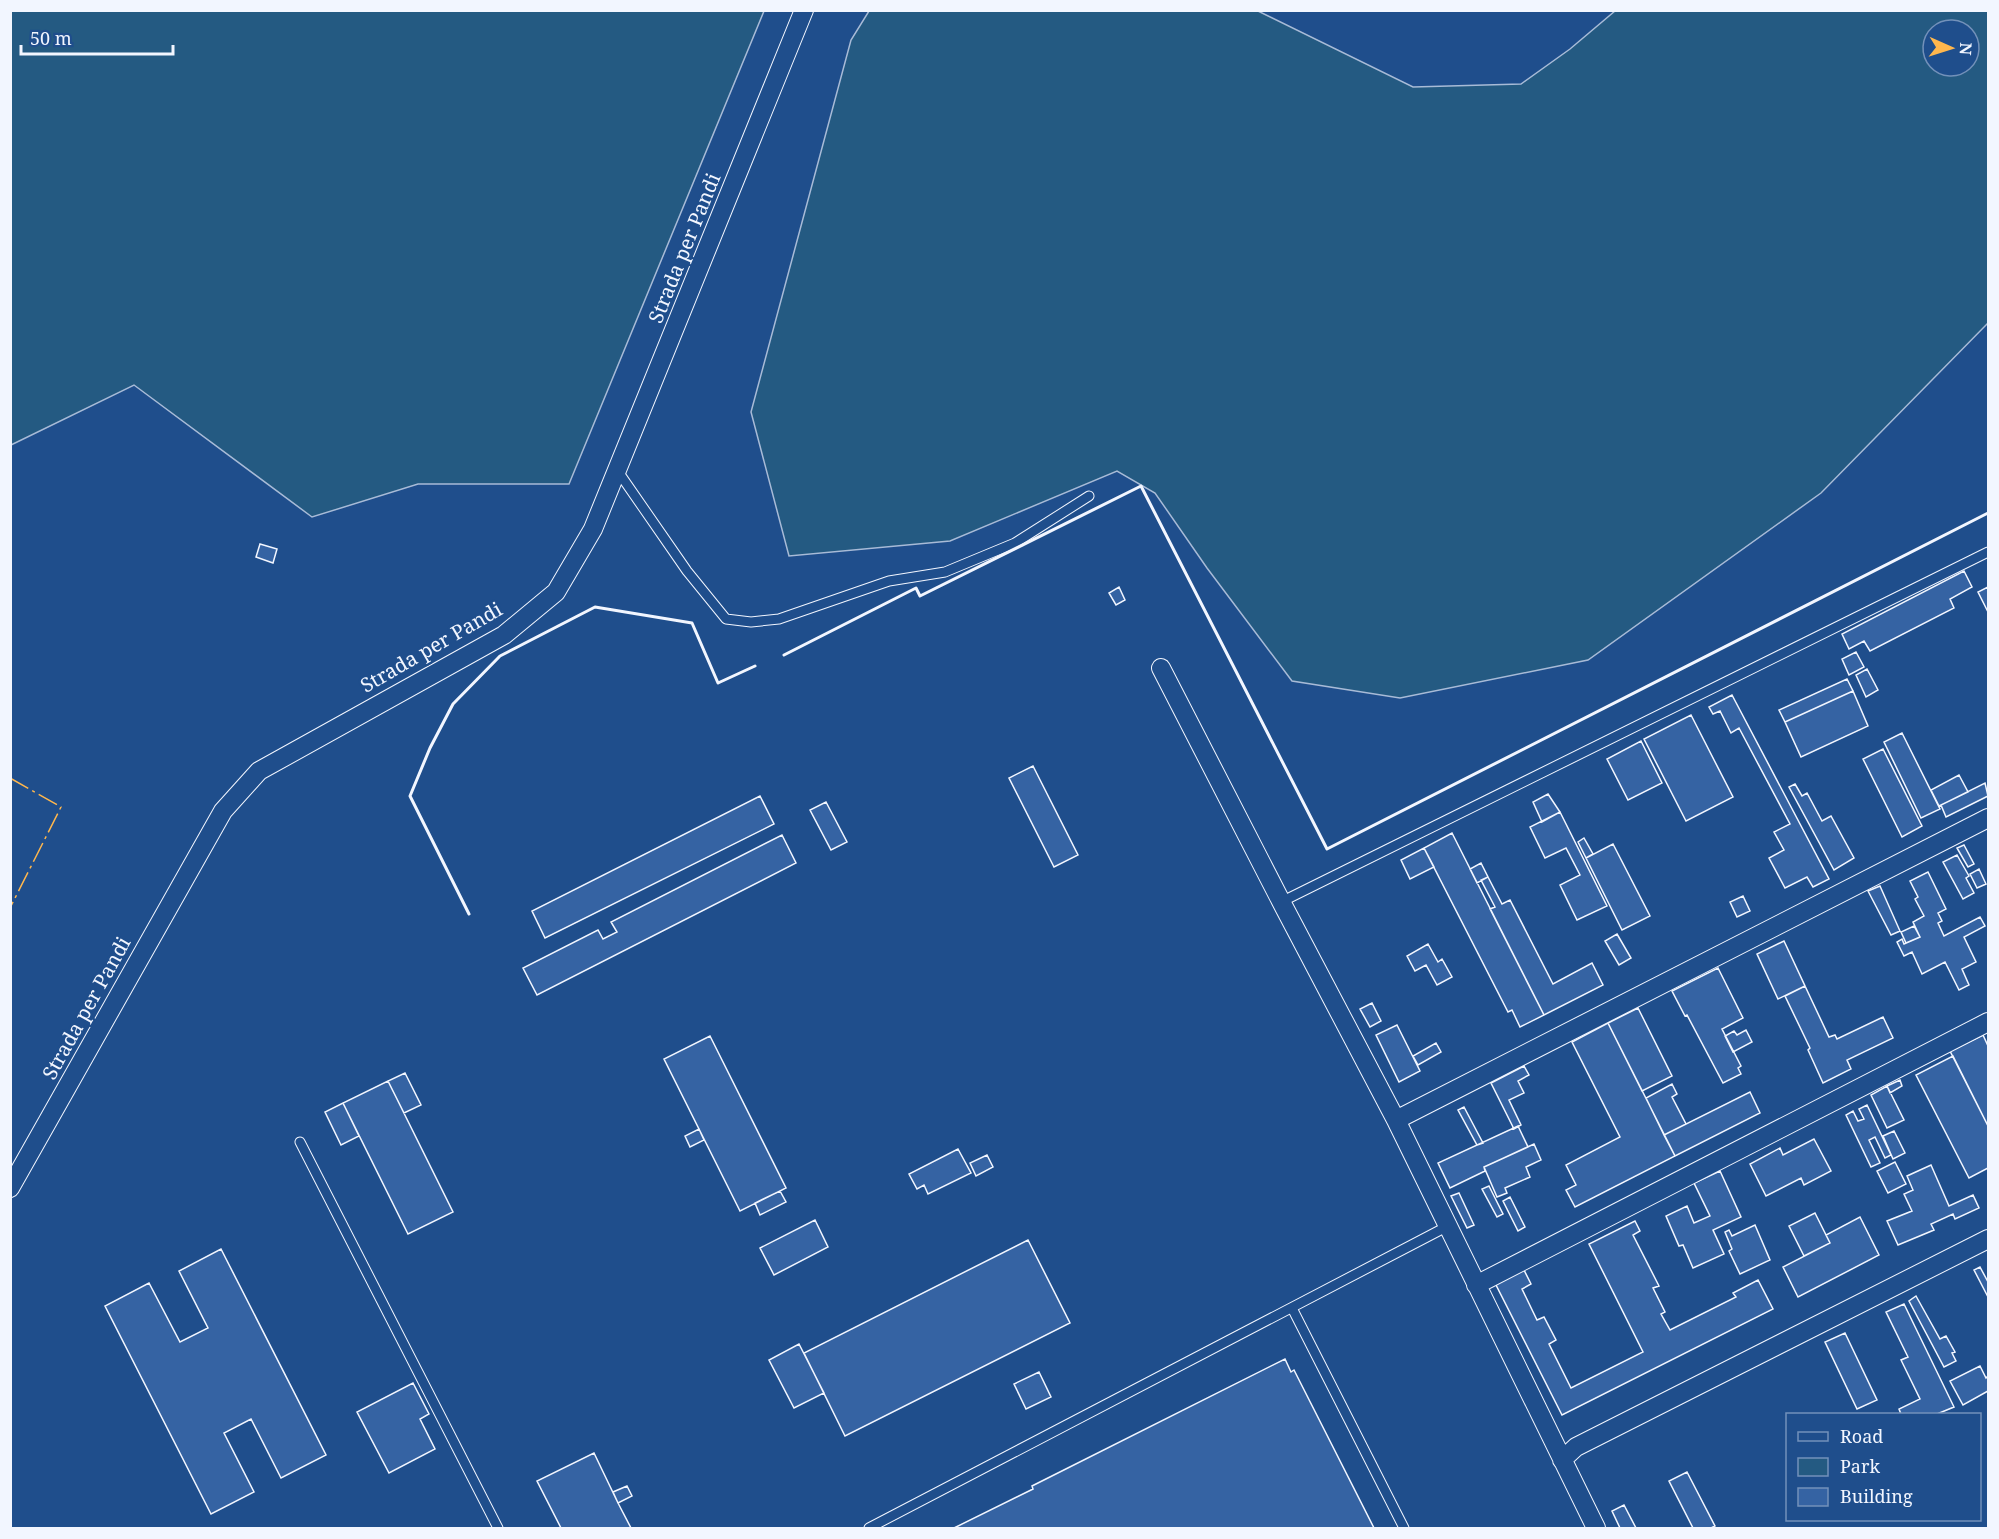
<svg xmlns="http://www.w3.org/2000/svg" width="1999" height="1539" viewBox="0 0 1999 1539" font-family="'Noto Serif',serif">
	<style>
		.green { fill: #245a82; stroke: #a8bbd7; stroke-width: 1.5; fill-rule: evenodd }
		.building { fill: #3563a3; stroke: #f2f6ff; stroke-width: 1.5 }
		.lines { fill: none; stroke-linecap: round; stroke-linejoin: round }
		.lane-casing { stroke: #f2f6ff; stroke-width: 11 }
		.street-casing { stroke: #f2f6ff; stroke-width: 20 }
		.lane { stroke: #1f4e8c; stroke-width: 9 }
		.street { stroke: #1f4e8c; stroke-width: 18 }
		.wall { stroke: #f2f6ff; stroke-width: 3 }
		.power { stroke: #ffb74d; stroke-width: 1.5; stroke-dasharray: 21 4.5 3 4.5; stroke-linecap: butt }
		.labels { text-anchor: middle; dominant-baseline: central; stroke-width: 4.5; stroke-linejoin: round; paint-order: stroke }
		.street-label { font-size: 20px; fill: #f2f6ff; stroke: #1f4e8c }
	</style>
	<rect width="100%" height="100%" fill="#1f4e8c"/>
	<path class="green" d="M11 10H764V11L569 484H418L312 517 134 385 11 445Z
		M869 11H1258L1413 87 1521 84 1570 49 1615 11H1988V323L1821 493 1588 660 1400 698 1292 681 1207 568 1155 493 1117 471 950 541 789 556 751 412 851 40ZM1933 30H1969V66H1933Z"/>
	<path class="building" d="M260 544 277 549 273 563 256 557Z
		M1964 571 1972 587 1950 599 1954 608 1870 651 1864 641 1849 649 1842 634Z
		M1119 587 1125 600 1116 605 1109 593Z
		M1988 587V612L1978 592Z
		M1856 652 1864 667 1849 675 1842 659Z
		M1867 669 1878 690 1866 697 1856 675Z
		M1847 679 1853 691 1785 722 1779 710Z
		M1853 691 1868 726 1801 757 1785 722Z
		M1732 695 1829 879 1813 887 1807 877 1785 888 1769 858 1784 850 1774 832 1790 824 1739 728 1731 733 1720 711 1713 714 1709 707Z
		M1691 715 1733 797 1686 821 1644 739Z
		M1902 733 1940 809 1921 818 1884 742Z
		M1641 741 1662 783 1628 800 1607 759Z
		M1883 749 1922 826 1902 837 1863 759Z
		M1033 766 1078 855 1054 867 1009 778Z
		M1959 775 1968 792 1939 806 1931 790Z
		M1985 783 1988 796 1946 817 1941 805Z
		M1795 784 1802 796 1807 793 1822 821 1831 816 1854 858 1834 870 1789 787Z
		M1548 794 1560 812 1542 822 1533 802Z
		M760 796 774 824 545 938 532 911Z
		M826 802 847 842 831 850 810 810Z
		M1560 812 1607 906 1577 920 1560 885 1580 875 1566 848 1545 858 1530 827Z
		M1452 833 1544 1015 1520 1027 1512 1010 1508 1012 1424 848Z
		M782 835 796 863 537 995 523 968 598 930 603 939 617 932 611 922Z
		M1584 838 1593 854 1586 858 1578 842Z
		M1613 844 1650 916 1622 930 1586 858Z
		M1964 845 1974 864 1968 867 1957 848Z
		M1424 848 1434 867 1410 879 1401 860Z
		M1957 855 1969 876 1966 878 1974 893 1963 899 1943 862Z
		M1481 863 1488 877 1477 883 1470 869Z
		M1979 869 1986 884 1977 888 1970 874Z
		M1928 872 1946 909 1938 913 1942 921 1938 923 1944 936 1980 917 1985 926 1964 937 1976 962 1962 969 1969 985 1959 990 1945 962 1922 974 1912 952 1904 956 1897 942 1902 939 1904 944 1920 937 1913 922 1924 916 1915 899 1918 897 1910 881Z
		M1488 877 1502 904 1510 900 1553 984 1592 963 1603 985 1544 1015 1490 909 1495 907 1481 880Z
		M1880 886 1900 931 1891 935 1868 891Z
		M1743 896 1750 911 1737 917 1730 902Z
		M1914 926 1920 937 1906 943 1901 932Z
		M1617 934 1631 958 1619 965 1605 941Z
		M1784 941 1805 986 1778 999 1757 954Z
		M1428 944 1438 962 1442 959 1452 977 1437 985 1426 965 1415 971 1407 956Z
		M1718 968 1743 1018 1722 1029 1741 1066 1738 1068 1741 1074 1723 1083 1687 1015 1685 1016 1672 991Z
		M1805 986 1829 1037 1835 1035 1837 1039 1883 1017 1893 1038 1847 1060 1851 1069 1823 1083 1808 1050 1810 1048 1785 996Z
		M1372 1003 1381 1021 1370 1027 1360 1009Z
		M1638 1008 1672 1076 1642 1091 1608 1023Z
		M1608 1023 1675 1156 1575 1207 1566 1190 1576 1185 1566 1165 1620 1137 1572 1042Z
		M1397 1025 1420 1071 1399 1082 1376 1035Z
		M1746 1030 1752 1042 1733 1052 1725 1036 1734 1031 1737 1035Z
		M1983 1035 1988 1046V1126L1950 1051Z
		M710 1036 786 1188 740 1211 664 1059Z
		M1436 1043 1441 1052 1418 1065 1413 1056Z
		M1953 1056 1988 1126V1168L1969 1178 1916 1075Z
		M1524 1066 1529 1075 1518 1081 1524 1093 1509 1100 1521 1125 1514 1129 1491 1083Z
		M405 1073 421 1105 404 1113 388 1081Z
		M1900 1080 1902 1086 1890 1093 1887 1086Z
		M388 1081 453 1212 408 1234 343 1103Z
		M1672 1084 1677 1094 1672 1097 1686 1124 1664 1135 1646 1098Z
		M1887 1086 1904 1120 1887 1128 1871 1095Z
		M1750 1092 1760 1113 1675 1156 1664 1135Z
		M343 1103 359 1136 341 1145 325 1112Z
		M1867 1105 1891 1155 1885 1158 1875 1137 1869 1140 1880 1163 1871 1167 1846 1115 1853 1111 1858 1121 1864 1119 1859 1109Z
		M1464 1107 1483 1143 1477 1145 1458 1110Z
		M1518 1126 1528 1147 1484 1167 1485 1171 1450 1188 1438 1163Z
		M699 1129 704 1140 690 1147 685 1136Z
		M1894 1131 1905 1153 1893 1159 1883 1136Z
		M1814 1139 1831 1171 1804 1185 1801 1178 1766 1196 1750 1164 1780 1148 1783 1155Z
		M1534 1144 1541 1160 1526 1167 1530 1177 1505 1188 1507 1193 1497 1197 1484 1167Z
		M958 1149 971 1173 928 1194 924 1185 917 1189 909 1174Z
		M987 1155 993 1167 976 1176 970 1163Z
		M1895 1162 1906 1184 1888 1193 1877 1171Z
		M1931 1165 1949 1206 1973 1195 1979 1208 1955 1219 1953 1214 1931 1224 1934 1230 1898 1245 1887 1221 1912 1211 1904 1194 1913 1190 1907 1176Z
		M1720 1171 1741 1217 1713 1230 1724 1254 1693 1268 1683 1245 1679 1246 1666 1216 1687 1206 1694 1223 1710 1216 1694 1183Z
		M1489 1186 1503 1214 1497 1217 1482 1189Z
		M780 1191 786 1202 760 1215 755 1203Z
		M1459 1193 1474 1225 1467 1228 1451 1196Z
		M1510 1197 1525 1227 1518 1231 1503 1201Z
		M1815 1213 1830 1243 1804 1256 1789 1226Z
		M1860 1217 1879 1255 1798 1297 1783 1267 1830 1243 1826 1235Z
		M815 1220 828 1247 774 1275 760 1248Z
		M1635 1221 1640 1231 1633 1235 1659 1286 1653 1288 1665 1312 1661 1314 1670 1330 1736 1297 1733 1293 1758 1280 1773 1309 1562 1415 1495 1283 1523 1268 1531 1284 1522 1289 1537 1320 1544 1317 1556 1340 1549 1344 1571 1388 1643 1352 1589 1244Z
		M1755 1225 1770 1260 1740 1274 1729 1251 1732 1249 1725 1232 1729 1230 1732 1236Z
		M1028 1240 1070 1323 845 1436 804 1353Z
		M221 1249 326 1455 281 1478 251 1419 224 1433 254 1492 211 1514 105 1306 149 1283 180 1342 208 1328 179 1271Z
		M1980 1267 1988 1282V1297L1974 1270Z
		M1916 1296 1940 1339 1946 1336 1955 1352 1952 1353 1956 1361 1944 1367 1909 1301Z
		M1904 1304 1954 1407 1937 1414H1901L1899 1409 1920 1399 1901 1360 1908 1357 1886 1312Z
		M1845 1333 1877 1400 1857 1409 1825 1342Z
		M799 1344 824 1393 794 1408 769 1360Z
		M1285 1359 1291 1372 1294 1370 1374 1528H954L1033 1489 1032 1486Z
		M1980 1366 1986 1378 1988 1376V1391L1963 1405 1950 1381Z
		M1039 1372 1051 1397 1026 1409 1014 1384Z
		M413 1383 429 1414 420 1419 435 1449 389 1473 357 1412Z
		M594 1453 618 1503 631 1528H561L537 1481Z
		M1687 1472 1715 1526 1711 1528H1693L1669 1481Z
		M627 1486 632 1496 618 1503 613 1492Z
		M1624 1505 1636 1528H1620L1612 1511Z"/>
	<g class="lines">
		<defs>
			<path id="lane" d="M617 470 687 571 726 619 751 622 779 619 889 581 945 572 1015 543 1089 496
				M1281 902 1988 552
				M300 1142 498 1528
				M1292 1308 1404 1528
				M869 1528 1448 1226"/>
			<path id="street" d="M1161 668 1285 909 1396 1120 1596 1528
				M1396 1120 1988 818
				M10 1188 223 811 259 771 504 635 556 592 593 529 804 10
				M1476 1285 1988 1022
				M1562 1460 1576 1447 1988 1239"/>
		</defs>
		<use href="#lane" class="lane-casing"/>
		<use href="#street" class="street-casing"/>
		<use href="#lane" class="lane"/>
		<use href="#street" class="street"/>
		<path class="wall" d="M784 655 916 588 920 596 1141 486 1327 849 1988 513
			M469 914 410 796 430 748 453 704 500 656 595 607 692 623 718 683 755 666"/>
		<path class="power" d="M10 778 61 807 10 908"/>
	</g>
	<g class="labels">
		<g class="street-label">
			<text transform="translate(684 248) rotate(-68)">Strada per Pandi</text>
			<text transform="translate(431 647) rotate(-30)">Strada per Pandi</text>
			<text transform="translate(86 1008) rotate(-61)">Strada per Pandi</text>
		</g>
	</g>
	<rect width="1999" height="1539" fill="none" stroke="#f2f6ff" stroke-width="24"/>
	<rect x="1786" y="1413" width="195" height="108" fill="#1f4e8c" stroke="#7391ba" stroke-width="1.5"/>
	<rect x="1798" y="1432" width="30" height="9" fill="#1f4e8c" stroke="#7391ba" stroke-width="1.5"/>
	<text x="1840" y="1443" font-size="18" fill="#f2f6ff">Road</text>
	<rect x="1798" y="1458" width="30" height="18" fill="#245a82" stroke="#7391ba" stroke-width="1.5"/>
	<text x="1840" y="1473" font-size="18" fill="#f2f6ff">Park</text>
	<rect x="1798" y="1488" width="30" height="18" fill="#3563a3" stroke="#7391ba" stroke-width="1.5"/>
	<text x="1840" y="1503" font-size="18" fill="#f2f6ff">Building</text>
	<g transform="translate(1951 48) rotate(93)"><circle r="28" fill="#1f4e8c" stroke="#7391ba" stroke-width="1.5"/>
	<path d="M0-4.5L10 22L0 15L-10 22Z" fill="#ffb74d"/>
	<text y="-9" font-size="16" font-weight="bold" text-anchor="middle" fill="#f2f6ff">N</text>
	</g>
	<path d="M21 45v9h152v-9" fill="none" stroke="#f2f6ff" stroke-width="3"/>
	<text x="30" y="45" font-size="18" fill="#f2f6ff" stroke="#1f4e8c" stroke-width="4.5" paint-order="stroke">50 m</text>
</svg>
